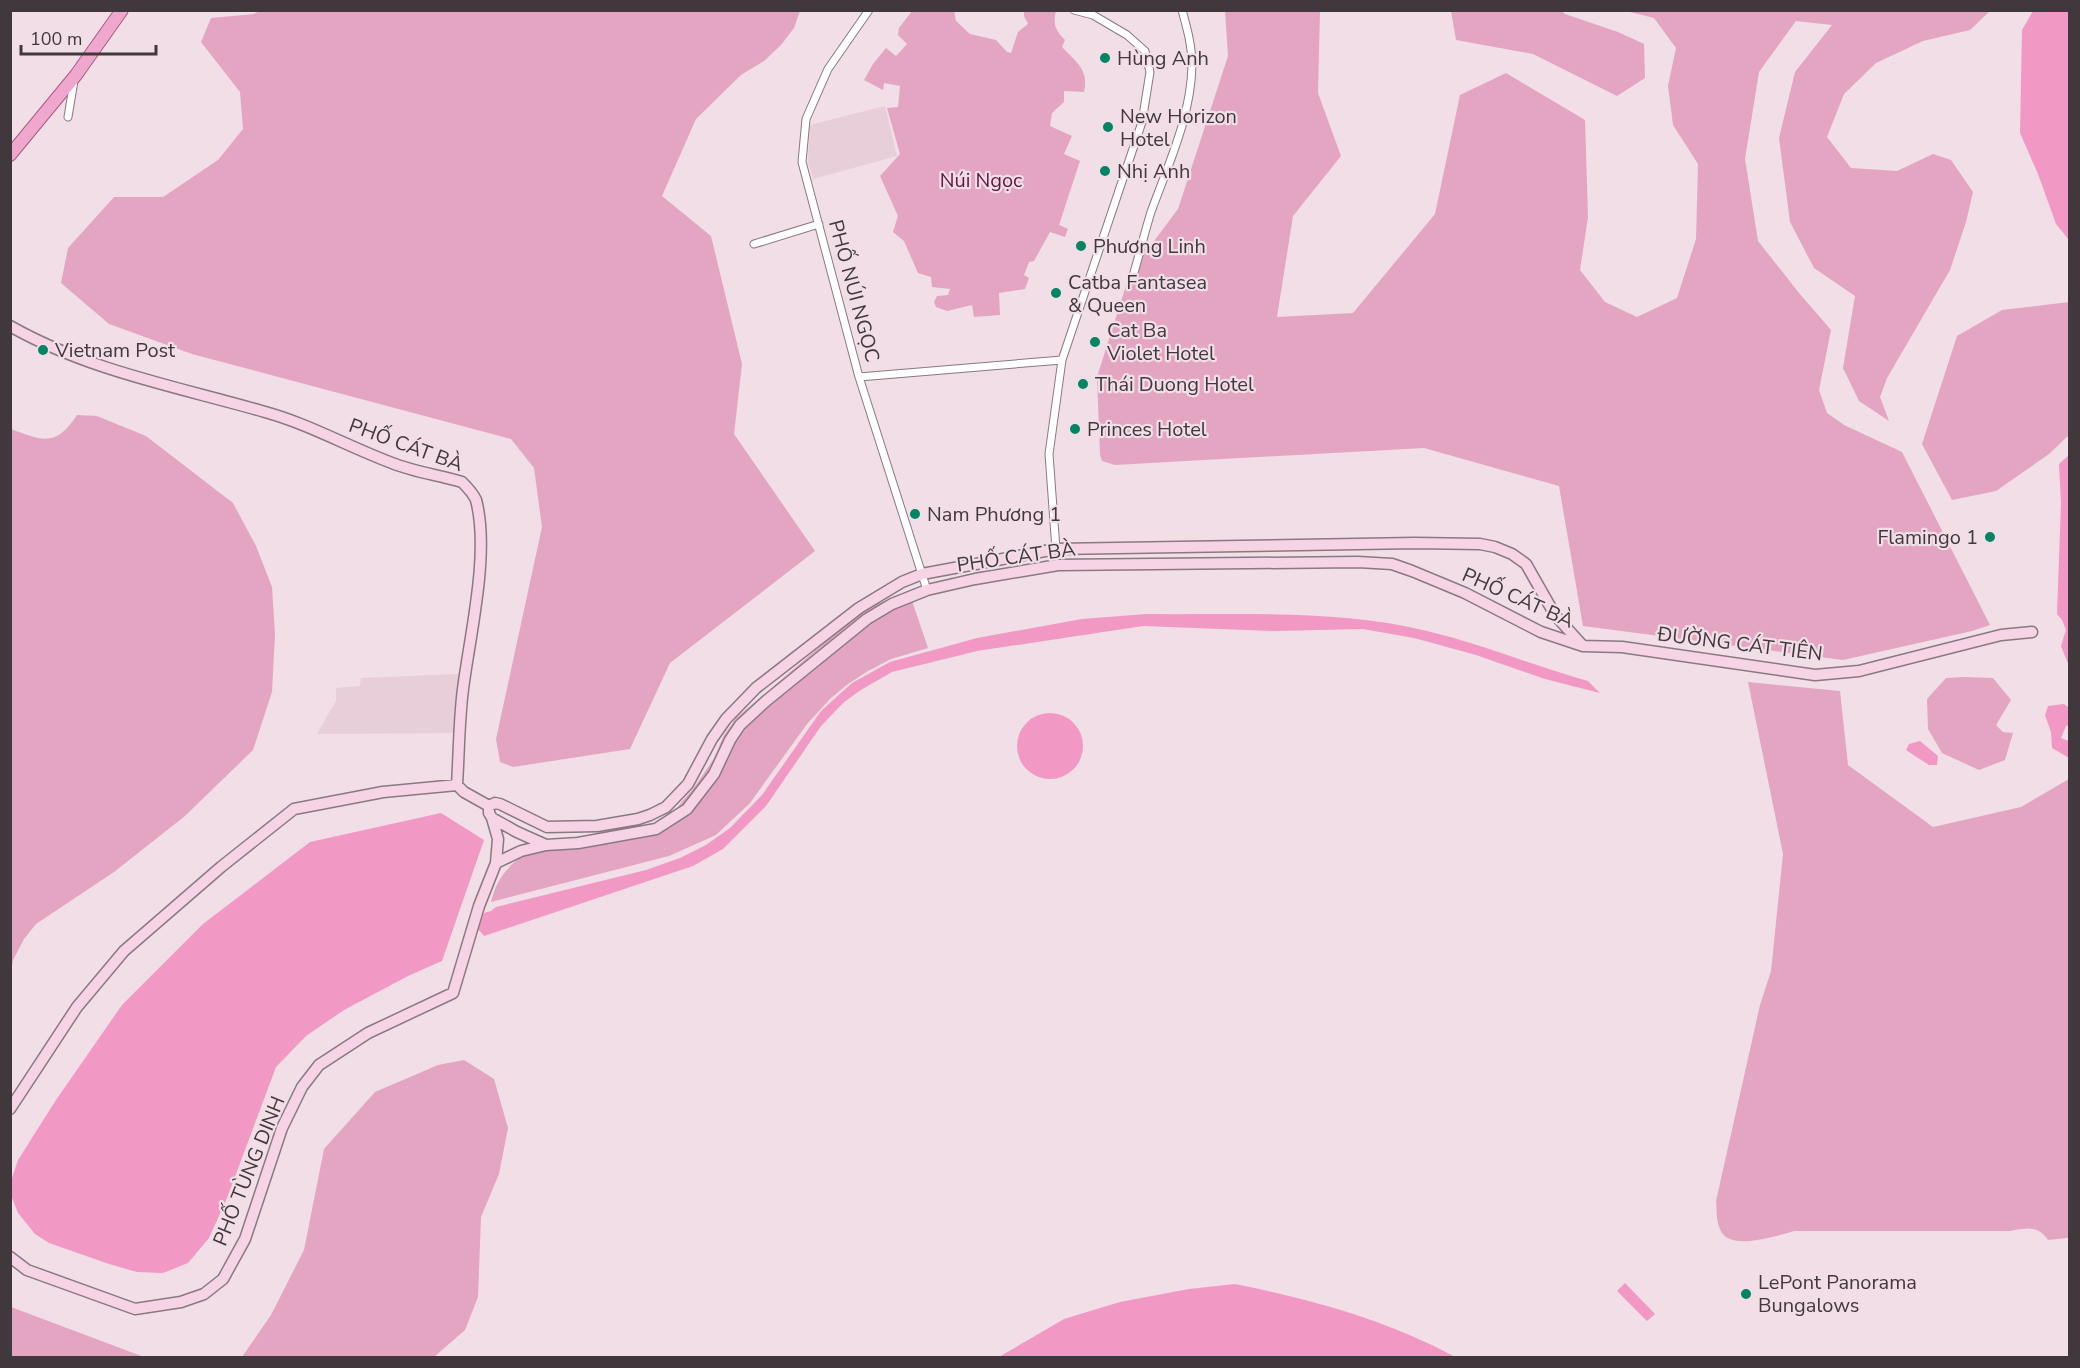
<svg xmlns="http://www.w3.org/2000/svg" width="2080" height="1368" viewBox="0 0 2080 1368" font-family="'Nunito Sans',sans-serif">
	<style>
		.built { fill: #e8ced9 }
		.green { fill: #e4a5c3 }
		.water { fill: #f298c5 }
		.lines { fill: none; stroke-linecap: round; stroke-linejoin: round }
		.street-casing { stroke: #8a7980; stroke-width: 9 }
		.secondary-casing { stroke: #8a7980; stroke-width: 13 }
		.primary-casing { stroke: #ab5a85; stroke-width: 14 }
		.street { stroke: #fff; stroke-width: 7 }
		.secondary { stroke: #f7d3e6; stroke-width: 10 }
		.primary { stroke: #efa7cd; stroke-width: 12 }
		.poi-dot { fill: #038465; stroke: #f1dee6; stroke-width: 2 }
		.labels { text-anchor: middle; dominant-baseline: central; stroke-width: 4.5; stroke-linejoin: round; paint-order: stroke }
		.poi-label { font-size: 20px; fill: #40383c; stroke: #f1dee6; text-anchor: start }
		.park-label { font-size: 20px; fill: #641644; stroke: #f1dee6 }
		.street-label { font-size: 20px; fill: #40383c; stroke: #f1dee6 }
	</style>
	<rect width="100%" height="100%" fill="#f1dee6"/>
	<path class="built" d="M885 106 897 156 813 179 808 161 810 125Z
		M460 674 455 733 317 734 336 701V688L360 686 361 678Z"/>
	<path class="green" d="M261 10 800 11 794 28 781 45 764 61 741 75 696 119 662 196 711 236 742 364 734 434 815 551 670 663 630 749 513 767 500 762 496 739 542 527 534 468 511 439 192 354 109 324 61 283 68 248 114 197H163L218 160 243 129 240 92 201 42 211 18 254 14Z
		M912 11H954L956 21 970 34 996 40 1007 52 1011 53 1018 32 1028 24 1024 16V11H1056C1053 25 1055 30 1065 40L1062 47C1076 62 1089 69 1084 92L1064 91V102L1052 113 1050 126 1072 136 1064 154 1080 161 1059 225 1068 229 1065 237 1050 232 1034 261 1029 262 1024 275 1029 278 1025 289 999 293 1000 315 974 317 972 305 947 311 936 307 934 302 937 296 948 295 950 289 932 287 931 277 918 273 904 241 893 232 898 216 880 176 900 154 887 108 898 107 900 86 884 83 883 90 864 80 873 64 886 48 896 56 907 44 898 35 899 28Z
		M1225 11H1320L1318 93 1341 156 1293 216 1277 317 1353 313 1435 214 1460 95 1506 73 1585 120 1588 217 1580 270 1605 302 1637 317 1677 298 1696 239 1698 164 1673 125 1668 86 1676 48 1654 18 1626 11H1990L1970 30 1923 41 1876 63 1844 94 1827 137 1851 168 1897 171 1933 154 1951 160 1973 192 1966 222 1950 270 1887 378 1880 397 1889 421 1859 401 1843 368 1855 296 1814 268 1790 222 1779 138 1795 72 1832 25 1796 21 1759 72 1745 159 1758 241 1799 293 1831 330 1819 390 1827 413 1844 425 1902 452 1990 625 1972 631 1843 660 1583 626 1559 486 1424 448 1115 465 1102 461 1100 455 1097 377 1130 273 1178 209 1228 56Z
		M1451 11H1562L1565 14 1618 32 1644 44 1645 78 1617 96 1533 54 1456 40Z
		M2069 302V435L2049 454 1996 491 1952 500 1922 444 1957 336 2002 310Z
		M77 415 97 416 146 436 233 503 256 546 272 587 275 634 272 692 253 750 185 816 114 872 36 924 24 939 13 960 11 971V429C43 441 56 447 77 415Z
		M909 592 928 648 891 659 868 671 848 684 831 698 807 724 750 803 716 835 669 856 491 902C496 881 505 869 522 856L524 843 633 832 649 827 670 828 679 805 693 789 713 760 724 735 736 718 850 621 874 605Z
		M1964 677 1993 678 2011 700 1996 725 2003 732 2013 733 2005 760 1979 770 1942 753 1928 729 1927 699 1946 678Z
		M1748 682 1840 691 1848 765 1933 827 2021 807 2069 779 2070 1235 2067 1238 2048 1240C2038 1225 2027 1228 2010 1231H1795C1777 1235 1728 1253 1720 1229 1716 1221 1717 1210 1716 1201L1760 1005 1771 971 1783 854Z
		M464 1060 494 1079 508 1128 499 1174 481 1217 478 1297 465 1330 434 1357H242L271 1315 304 1250 324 1149 375 1092 438 1065Z
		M10 1307H11L144 1357H11Z"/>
	<path class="water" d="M2033 11H2069V240L2056 224 2038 174 2020 133 2022 30Z
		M2069 455V666L2061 646 2066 630 2062 620 2057 614 2061 503 2059 464Z
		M1146 614C1238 615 1338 609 1427 631 1482 644 1534 666 1588 681L1600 693 1545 679 1476 655 1414 638 1363 629 1275 631 1143 626 977 651 892 672 859 691 843 703 821 726 766 806 723 849 693 866 484 936 478 929 484 913 491 911 496 907 646 870 680 858 706 845 730 828 762 795 821 711 852 683 890 662 977 638 1082 619Z
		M2064 704 2069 708V725L2066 726 2061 738 2069 741V758L2052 748 2051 732 2045 715 2048 706Z
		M1017 746a33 33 0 1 1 66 0a33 33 0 1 1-66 0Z
		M1920 741 1938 756 1937 765H1929L1906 750 1909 744Z
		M441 813 484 840 442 961 408 976 344 1010 306 1036 276 1067 227 1198 209 1238 188 1263 163 1273 137 1272 109 1264 49 1243 35 1234 18 1213 11 1195V1181L18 1160 56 1100 122 1005 203 924 310 842Z
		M1625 1283 1655 1314 1647 1321 1617 1291Z
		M1235 1284C1310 1299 1388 1320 1455 1357H999L1064 1319 1120 1302 1189 1289Z"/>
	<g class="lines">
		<defs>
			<path id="street" d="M869 10 828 69 806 119 802 162 859 377 927 590
				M68 117 74 81
				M754 244 819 224
				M1132 279C1139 257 1144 234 1151 212 1168 165 1191 117 1192 65 1192 46 1187 28 1182 10
				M859 377 1062 360
				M1056 549 1049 454 1062 360 1142 122 1150 72 1145 51 1127 35 1093 15 1074 10"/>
			<path id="secondary" d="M10 326C89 371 179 387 265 412 309 424 349 447 392 463 414 472 439 475 462 482 468 488 473 493 476 500 490 553 470 634 463 689 459 720 459 753 457 785L464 792 489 806 495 803 500 804 547 827 597 826 638 819 650 815 666 807 688 784 712 739 726 719 756 688 859 608 902 582 922 574 1056 549 1415 543 1480 544 1495 547 1512 554 1526 564 1555 615 1583 646
				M489 806V813L492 818 517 832 546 845 578 843 656 829 687 809 714 774 730 740 740 725 766 701 867 619 892 604 927 590 975 579 1058 565 1358 562 1392 564 1412 571 1465 593 1541 632 1583 646 1622 647 1815 675 1859 671 2001 635 2032 632
				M496 863 521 851 546 845
				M10 1109 77 1007 124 951 221 867 294 809 383 792 457 785
				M10 1257 27 1270 135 1309 181 1302 204 1294 223 1279 245 1239 282 1128 302 1087 319 1065 368 1033 453 993 479 906 496 863 498 839 492 818"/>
			<path id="primary" d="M10 155 76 75 122 10"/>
		</defs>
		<use href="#street" class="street-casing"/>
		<use href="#secondary" class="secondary-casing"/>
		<use href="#primary" class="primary-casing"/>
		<use href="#street" class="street"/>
		<use href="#secondary" class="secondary"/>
		<use href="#primary" class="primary"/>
	</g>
	<g class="poi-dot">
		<circle cx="1105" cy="58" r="6"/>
		<circle cx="1108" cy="127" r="6"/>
		<circle cx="1105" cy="171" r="6"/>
		<circle cx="1081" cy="246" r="6"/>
		<circle cx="1056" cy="293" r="6"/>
		<circle cx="1095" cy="342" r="6"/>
		<circle cx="43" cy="350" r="6"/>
		<circle cx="1083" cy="384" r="6"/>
		<circle cx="1075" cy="429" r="6"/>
		<circle cx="915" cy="514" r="6"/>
		<circle cx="1990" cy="537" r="6"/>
		<circle cx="1746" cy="1294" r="6"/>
	</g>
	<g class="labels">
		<g class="poi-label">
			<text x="1117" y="58">Hùng Anh</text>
			<text x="1120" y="116">New Horizon<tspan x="1120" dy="23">Hotel</tspan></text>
			<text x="1117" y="171">Nhị Anh</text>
			<text x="1093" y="246">Phương Linh</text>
			<text x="1068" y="282">Catba Fantasea<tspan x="1068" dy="23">&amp; Queen</tspan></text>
			<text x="1107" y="330">Cat Ba<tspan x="1107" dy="23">Violet Hotel</tspan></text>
			<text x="55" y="350">Vietnam Post</text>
			<text x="1095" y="384">Thái Duong Hotel</text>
			<text x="1087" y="429">Princes Hotel</text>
			<text x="927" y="514">Nam Phương 1</text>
			<text x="1978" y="537" text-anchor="end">Flamingo 1</text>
			<text x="1758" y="1282">LePont Panorama<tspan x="1758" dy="23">Bungalows</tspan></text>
		</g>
		<g class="park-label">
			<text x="981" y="180">Núi Ngọc</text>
		</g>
		<g class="street-label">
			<text transform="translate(854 291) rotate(75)">PHỐ NÚI NGỌC</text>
			<text transform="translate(406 445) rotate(20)">PHỐ CÁT BÀ</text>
			<text transform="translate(1016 557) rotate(-8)">PHỐ CÁT BÀ</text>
			<text transform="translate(1518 598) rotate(24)">PHỐ CÁT BÀ</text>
			<text transform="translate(1740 644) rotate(7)">ĐƯỜNG CÁT TIÊN</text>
			<text transform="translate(249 1171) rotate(-68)">PHỐ TÙNG DINH</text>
		</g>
	</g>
	<rect width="2080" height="1368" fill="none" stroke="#40383c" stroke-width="24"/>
	<path d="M21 45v9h135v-9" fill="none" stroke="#40383c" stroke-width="3"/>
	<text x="30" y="45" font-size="18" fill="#40383c" stroke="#f1dee6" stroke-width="4.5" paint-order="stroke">100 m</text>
</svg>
